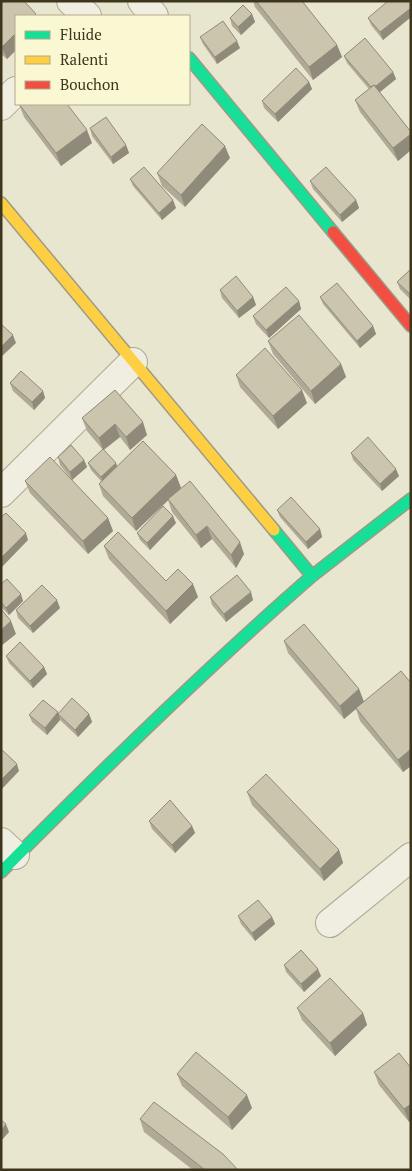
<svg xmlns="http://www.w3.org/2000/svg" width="412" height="1171" viewBox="0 0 412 1171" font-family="'PT Serif',serif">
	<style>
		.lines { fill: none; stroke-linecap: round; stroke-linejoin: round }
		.street-casing { stroke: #adaa97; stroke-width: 30 }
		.fast-casing { stroke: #9d9a86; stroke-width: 14 }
		.slow-casing { stroke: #9d9a86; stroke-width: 14 }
		.jam-casing { stroke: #9d9a86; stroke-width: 14 }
		.street { stroke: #f0eee0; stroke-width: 28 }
		.fast { stroke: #16e098; stroke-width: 11 }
		.slow { stroke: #ffcf43; stroke-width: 11 }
		.jam { stroke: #f24e42; stroke-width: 11 }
		.wall { fill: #afa996 }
		.shaded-wall { fill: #8f8a7a }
		.building { fill: #ccc5ae; stroke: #8f8a7a }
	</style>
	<rect width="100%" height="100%" fill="#e8e6ce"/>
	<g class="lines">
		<defs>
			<path id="street" d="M71 1 87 16
				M142 1 154 16
				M1 106 16 91
				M1 493 133 362
				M1 842 15 855
				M330 923 411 857"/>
			<path id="fast" d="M189 58 333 232
				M274 530 312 576 411 499
				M1 872C102 770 204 670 312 576"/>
			<path id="slow" d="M1 203 274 530"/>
			<path id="jam" d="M333 232 411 326"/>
		</defs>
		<use href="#street" class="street-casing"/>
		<use href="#fast" class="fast-casing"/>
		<use href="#slow" class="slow-casing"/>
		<use href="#jam" class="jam-casing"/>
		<use href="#street" class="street"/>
		<use href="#fast" class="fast"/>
		<use href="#slow" class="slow"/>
		<use href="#jam" class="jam"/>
	</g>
	<path class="wall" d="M1 1 16 16V50L7 59 1 54Z
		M253 1H302L337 45 342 57 313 80 255 7Z
		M411 1V17L383 40 371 25 368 18Z
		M252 14 255 22 241 35 232 26 230 18Z
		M200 37 240 48 217 64 203 44Z
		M344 56 393 72 396 79 380 92 411 132V150L398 161 360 112 355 100 369 89 347 63Z
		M309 82 312 89 278 122 264 108 262 101Z
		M19 104 92 143 61 166 24 117Z
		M90 128 126 145 129 153 113 164 92 136Z
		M230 158 185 207 162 186 157 173Z
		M130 179 176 208 162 220 133 186Z
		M310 181 356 200 359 208 342 222 313 189Z
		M411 269V300L400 289 397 282Z
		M220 290 253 297 256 305 239 318 222 298Z
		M320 297 373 326 376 334 360 348 323 304Z
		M299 301 301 309 269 338 256 324 253 316Z
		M268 341 341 364 346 377 315 404 273 354Z
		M236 375 307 403 278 429 240 387Z
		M10 383 43 391 45 398 34 410 13 391Z
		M115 390 147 435 130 450 120 437 104 450 117 466 176 475 181 488 174 494 244 554 236 568 212 539 201 548 172 512 168 500 136 531 103 496 99 484 101 481 91 470 88 463 103 450 87 431 82 418Z
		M351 453 399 476 382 491 353 460Z
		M58 457 84 460 87 467 72 480 60 465Z
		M25 481 108 518 113 531 88 554 30 493Z
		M277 510 320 529 322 537 308 549 280 517Z
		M176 523 150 550 140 540 137 533Z
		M104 546 166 581 198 597 170 624 109 559Z
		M1 584 23 601 9 615 1 607Z
		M210 597 253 600 226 622 212 605Z
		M60 608 33 633 18 618 16 610Z
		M284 641 359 689 364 702 411 683V766L403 772 360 721 356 709 344 719 288 653Z
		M6 656 44 667 47 674 33 688 9 663Z
		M58 712V714H89L92 722 78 737 60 720 47 735 32 722 29 715Z
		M247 792 339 850 343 863 324 881 252 805Z
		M149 821 192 826 195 833 175 853 152 829Z
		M238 916 272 917 275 924 255 941 241 924Z
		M284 965 321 976 304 992 286 972Z
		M297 1008 363 1013 367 1025 335 1056 302 1020Z
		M411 1068V1120L409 1122 379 1085 374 1072Z
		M177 1074 252 1108 232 1130 182 1086Z
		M140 1119 238 1170H193L144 1132Z"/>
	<path class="shaded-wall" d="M411 8V17L383 40 380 32Z
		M252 14 255 22 241 35 238 27Z
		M16 33V50L7 59 2 47Z
		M237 41 240 48 217 64 215 57Z
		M337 45 342 57 313 80 309 67Z
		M393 72 396 79 375 96 372 89Z
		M309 82 312 89 278 122 275 114Z
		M87 130 92 143 61 166 56 153Z
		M411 134V150L398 161 393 148Z
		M126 145 129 153 113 164 111 157Z
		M225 146 230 158 185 207 181 195Z
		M173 200 176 208 162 220 159 213Z
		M356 200 359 208 342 222 340 215Z
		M253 297 256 305 239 318 237 311Z
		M299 301 301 309 269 338 266 330Z
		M373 326 376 334 360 348 357 341Z
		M13 335 16 343 1 357V347Z
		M341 364 346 377 315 404 311 391Z
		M302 390 307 403 278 429 273 416Z
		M43 391 45 398 34 410 32 402Z
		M143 422 147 435 130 450 126 437Z
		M115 424 120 437 103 450 99 438Z
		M84 460 87 467 72 480 70 472Z
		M116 463 119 471 104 484 101 477Z
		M396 469 399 476 382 491 380 484Z
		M176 475 181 488 136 531 132 518Z
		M173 516 176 523 150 550 147 543Z
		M108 518 113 531 88 554 83 541Z
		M207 526 212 539 201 548 196 535Z
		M320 529 322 537 308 549 306 542Z
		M26 533 28 540 1 568V558Z
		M240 542 244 554 236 568 231 555Z
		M193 584 198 597 170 624 166 611Z
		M251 592 253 600 226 622 224 614Z
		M21 594 23 601 9 615 6 608Z
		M57 600 60 608 33 633 30 626Z
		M11 621 16 634 1 646V630Z
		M44 667 47 674 33 688 30 681Z
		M359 689 364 702 344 719 340 706Z
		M58 712 60 720 47 735 45 728Z
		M89 714 92 722 78 737 75 730Z
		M411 749V766L403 772 398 760Z
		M17 764 19 771 1 790V780Z
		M192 826 195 833 175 853 172 845Z
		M339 850 343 863 324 881 320 869Z
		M272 917 275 924 255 941 252 933Z
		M318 969 321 976 304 992 301 984Z
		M363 1013 367 1025 335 1056 330 1043Z
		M247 1095 252 1108 232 1130 228 1117Z
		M411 1104V1120L409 1122 404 1109Z
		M6 1124 9 1132 1 1141V1130Z"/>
	<path class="building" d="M4 1H24L36 14 34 16H16V33L2 47 1 46V4Z
		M256 1H302L337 45 309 67Z
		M388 1H411V8L380 32 368 18Z
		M243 5 252 14 238 27 230 18Z
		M223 21 237 41 215 57 200 37Z
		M365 38 393 72 376 86 374 85 371 87 344 56Z
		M296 68 309 82 275 114 262 101Z
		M374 85 411 132V134L393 148 355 100Z
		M19 104H67L87 130 56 153Z
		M106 117 126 145 111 157 90 128Z
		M202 124 225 146 181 195 157 173Z
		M144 167 173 200 159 213 130 179Z
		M326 167 356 200 340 215 310 181Z
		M411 269V295L397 282Z
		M236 276 253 297 237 311 220 290Z
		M337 283 373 326 357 341 320 297Z
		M286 287 299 301 266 330 253 316Z
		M299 315 341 364 311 391 268 341Z
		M1 324 13 335 1 347Z
		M265 348 302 390 273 416 236 375Z
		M21 371 43 391 32 402 10 383Z
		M115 390 143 422 126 437 115 424 99 438 82 418Z
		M368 437 396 469 380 484 351 453Z
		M143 441 176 475 132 518 99 484Z
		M71 445 84 460 70 472 58 457Z
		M103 449 116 463 101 477 88 463Z
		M50 457 108 518 83 541 25 481Z
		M190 481 240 542 231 555 207 526 196 535 168 499Z
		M291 497 320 529 306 542 277 510Z
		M163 506 173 516 147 543 137 533Z
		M6 513 26 533 1 558V517Z
		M118 532 166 581 178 569 193 584 166 611 104 546Z
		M237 575 251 592 224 614 210 597Z
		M7 579 21 594 6 608 1 602V584Z
		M42 585 57 600 30 626 16 610Z
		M1 609 11 621 1 630Z
		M304 624 359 689 340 706 284 641Z
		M20 642 44 667 30 681 6 656Z
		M401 671 411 683V749L398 760 356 708Z
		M72 698 89 714 75 730 58 714Z
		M43 700 58 712 45 728 29 715Z
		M1 749 17 764 1 780Z
		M266 774 339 850 320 869 247 792Z
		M170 800 192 826 172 845 149 821Z
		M258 900 272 917 252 933 238 916Z
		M301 950 318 969 301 984 284 965Z
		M330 978 363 1013 330 1043 297 1008Z
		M196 1052 247 1095 228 1117 177 1074Z
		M399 1053 411 1068V1104L404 1109 374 1072Z
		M154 1102 223 1154 238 1170H205L140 1119Z
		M1 1120 6 1124 1 1130Z"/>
	<rect width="412" height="1171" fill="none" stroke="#3e351d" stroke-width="5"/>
	<rect x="15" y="15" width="175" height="90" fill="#faf8d3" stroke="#afaa8a"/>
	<rect x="25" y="31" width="25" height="8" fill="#16e098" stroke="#afaa8a"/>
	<text x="60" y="40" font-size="15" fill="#3e351d">Fluide</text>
	<rect x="25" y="56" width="25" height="8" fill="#ffcf43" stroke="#afaa8a"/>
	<text x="60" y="65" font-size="15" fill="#3e351d">Ralenti</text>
	<rect x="25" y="81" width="25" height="8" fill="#f24e42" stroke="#afaa8a"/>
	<text x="60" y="90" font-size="15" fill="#3e351d">Bouchon</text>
</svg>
